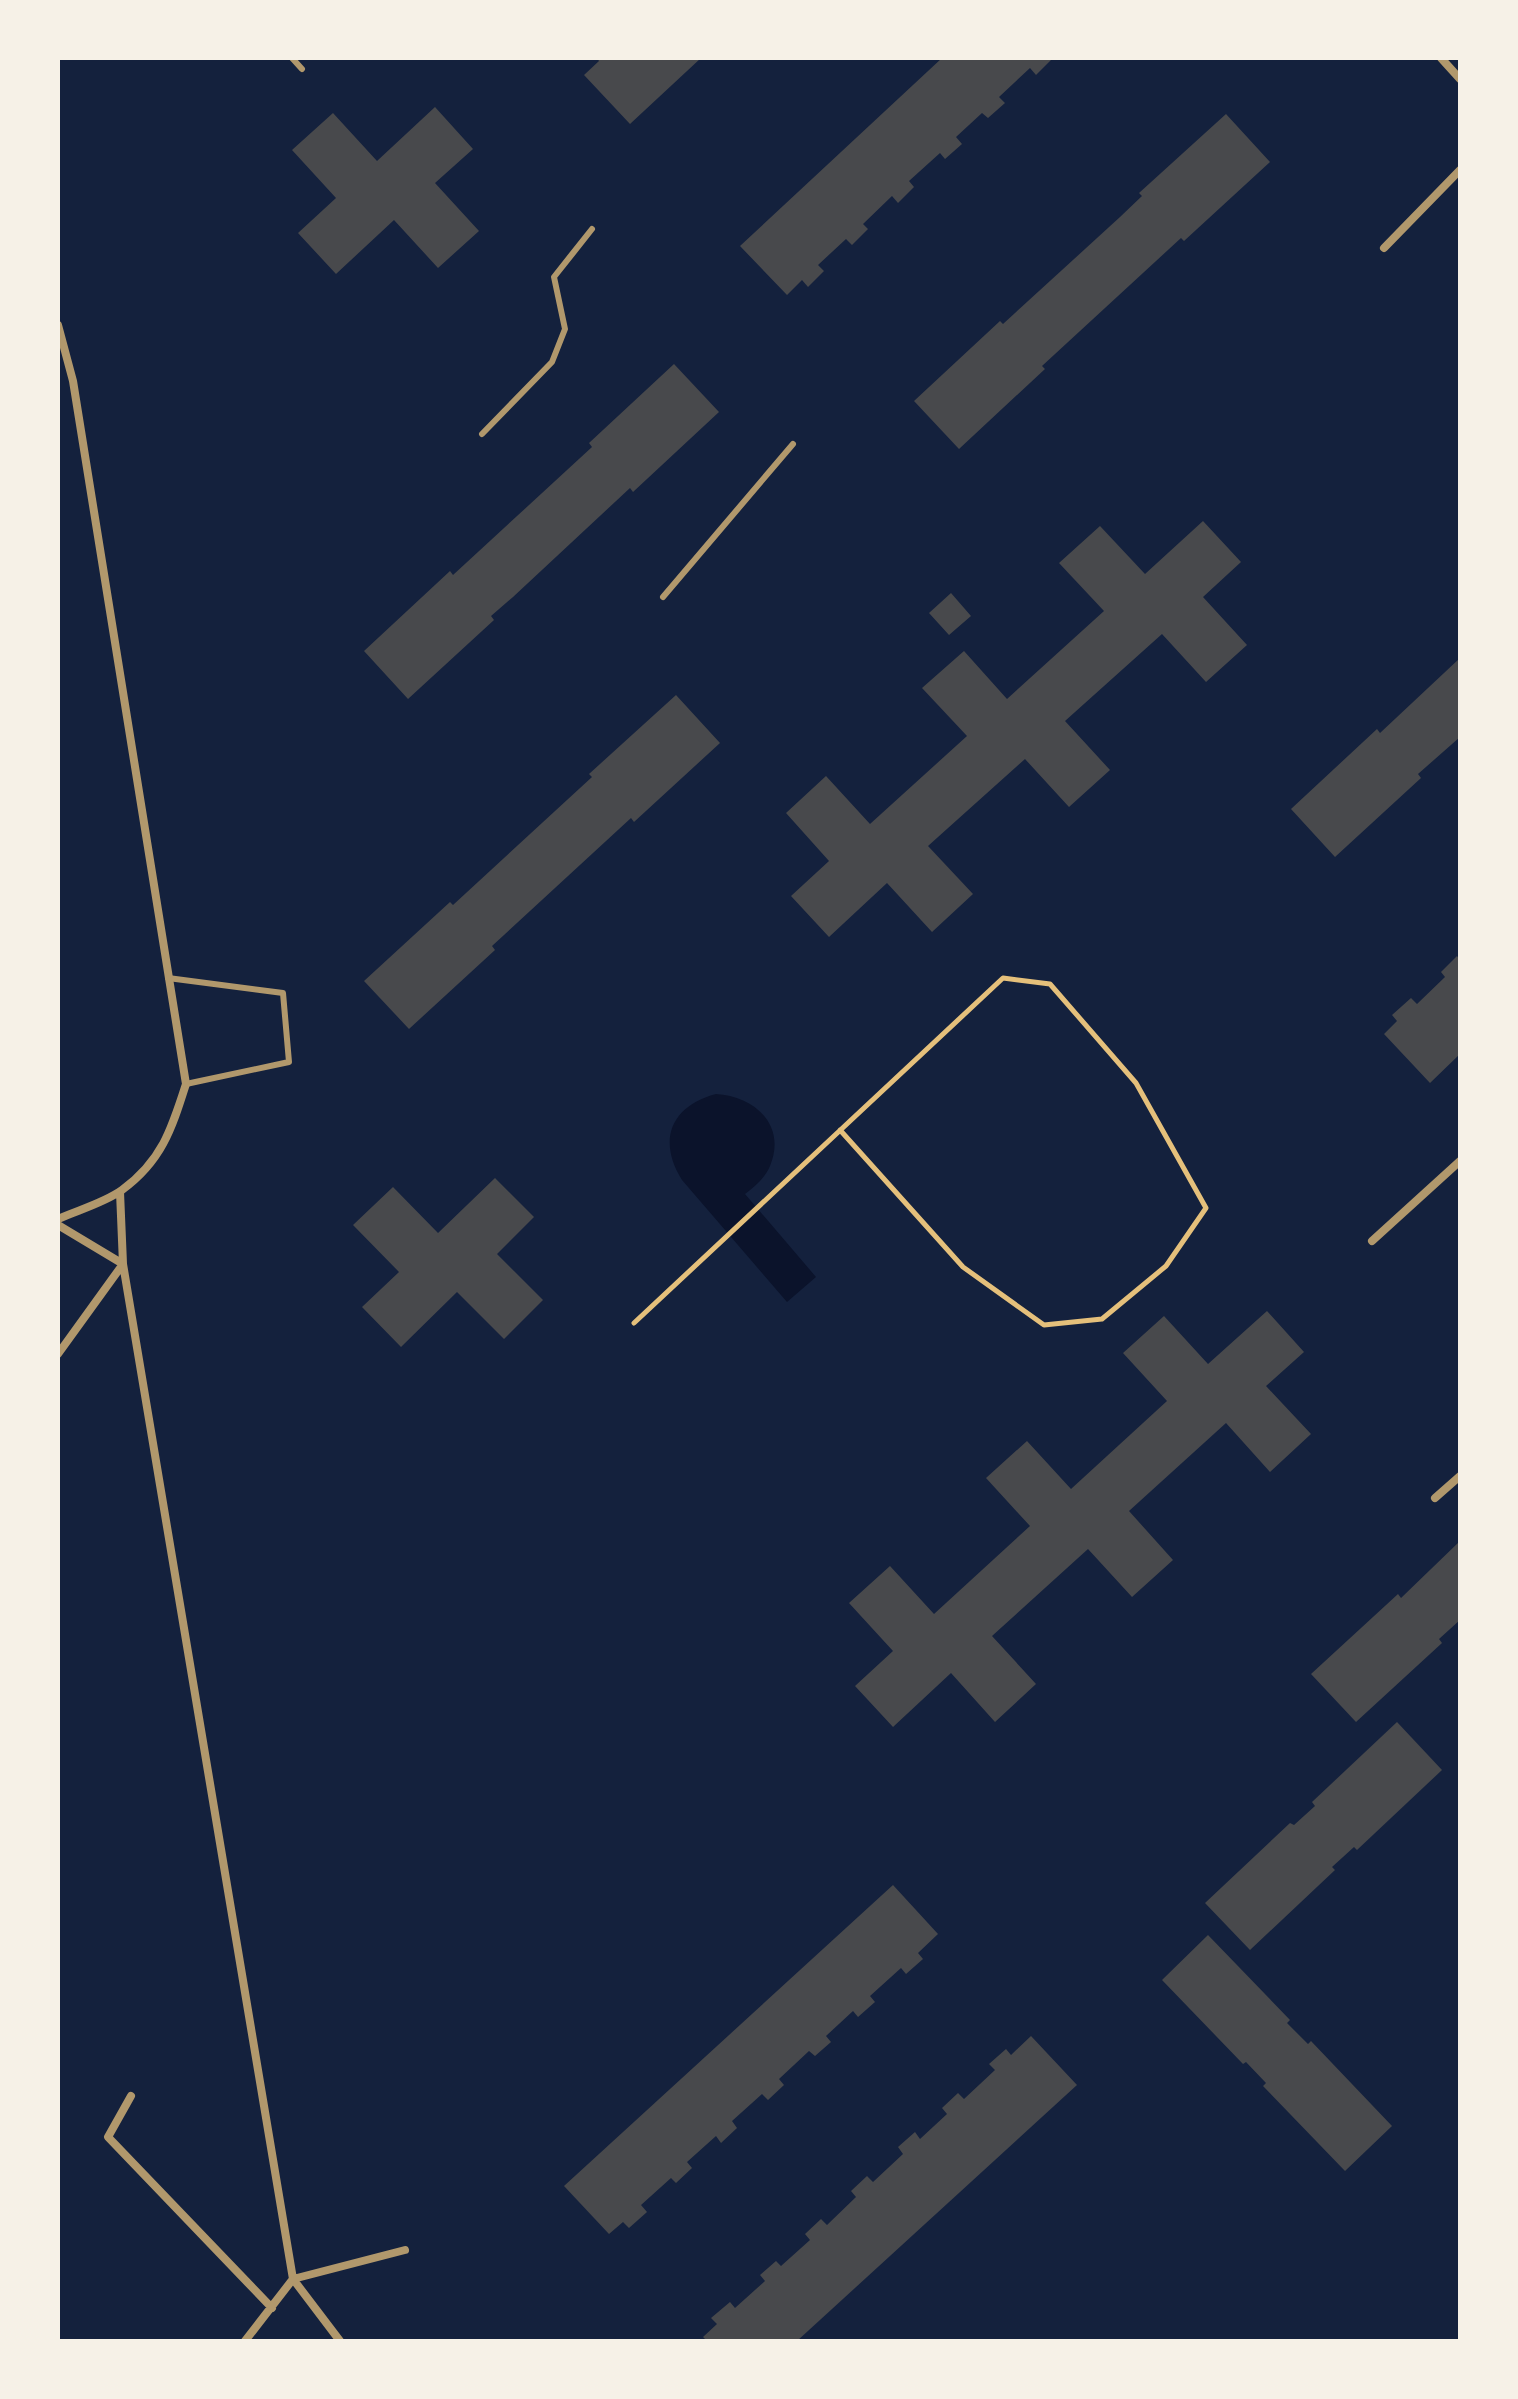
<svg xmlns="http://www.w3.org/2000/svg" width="1518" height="2399" viewBox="0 0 1518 2399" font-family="Lato,sans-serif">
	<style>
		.water { fill: #0b132b }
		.building { fill: #48494c }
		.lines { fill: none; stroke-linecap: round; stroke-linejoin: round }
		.path { stroke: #e5c07b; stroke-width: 5 }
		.service { stroke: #b1986c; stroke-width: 6 }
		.minor { stroke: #b1986c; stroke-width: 8 }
	</style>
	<rect width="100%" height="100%" fill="#14213d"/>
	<path class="water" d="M716 1094C754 1096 787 1125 770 1166 765 1178 755 1186 745 1194L816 1277 787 1302 682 1180C657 1140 671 1106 716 1094Z"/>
	<path class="building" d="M597 58H701L630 124 584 75 599 61Z
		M942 58H1053L1036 75 1030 68 999 97 1005 103 988 118 982 113 956 137 962 144 945 159 940 153 909 181 914 187 898 203 892 196 863 224 868 229 852 245 846 239 818 265 824 271 808 287 802 280 787 295 740 246Z
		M435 107 473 149 435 183 479 231 438 268 394 220 336 274 298 233 336 198 292 150 333 113 377 161Z
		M1226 114 1270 162 1184 241 1181 238 1042 366 1045 369 959 449 914 401 1000 321 1003 324 1120 217 1142 196 1139 193Z
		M674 364 719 412 633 492 630 488 513 597 491 616 494 620 408 699 364 651 450 571 453 575 592 447 589 443Z
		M1203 521 1241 562 1203 597 1247 645 1206 682 1162 634 1065 721 1110 770 1069 807 1025 759 928 846 973 894 932 932 887 883 829 937 791 896 829 861 786 813 826 776 870 824 967 736 922 688 964 651 1007 699 1104 611 1059 563 1100 526 1145 574Z
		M951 593 971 616 949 635 929 613Z
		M1460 658V737L1418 774 1421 778 1335 857 1291 809 1377 729 1380 733Z
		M676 695 720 743 634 822 631 818 492 946 495 950 409 1029 364 981 450 902 453 905 592 777 589 774Z
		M1457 956 1460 960V1054L1430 1083 1384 1034 1397 1021 1392 1015 1411 998 1417 1004 1445 977 1441 972Z
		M495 1178 534 1217 497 1254 543 1300 504 1339 457 1292 401 1347 362 1307 399 1272 353 1225 393 1187 438 1233Z
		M1267 1311 1304 1352 1266 1386 1311 1434 1270 1472 1226 1423 1129 1511 1173 1560 1132 1597 1088 1549 992 1636 1036 1684 995 1722 951 1673 893 1727 855 1686 893 1651 849 1603 890 1566 934 1614 1030 1526 986 1478 1027 1441 1071 1489 1167 1401 1123 1353 1164 1316 1208 1364Z
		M1460 1541V1620L1439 1639 1442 1643 1356 1722 1311 1674 1398 1594 1401 1598Z
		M1397 1722 1442 1770 1357 1850 1354 1847 1332 1867 1335 1870 1250 1950 1205 1903 1290 1823 1294 1825 1315 1806 1312 1802Z
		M893 1885 938 1934 918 1953 923 1959 906 1974 901 1968 870 1996 875 2002 858 2017 853 2011 826 2036 831 2042 815 2056 809 2051 779 2079 784 2085 768 2100 762 2094 732 2121 737 2128 721 2143 716 2136 687 2162 692 2168 676 2183 671 2178 641 2205 647 2212 629 2228 623 2222 609 2234 564 2186Z
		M1208 1935 1290 2020 1287 2023 1308 2044 1311 2041 1392 2126 1345 2171 1263 2086 1266 2083 1246 2062 1243 2064 1162 1980Z
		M1031 2036 1077 2085 797 2341H707L703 2337 717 2324 711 2318 730 2302 735 2308 765 2281 760 2275 776 2261 781 2266 810 2240 805 2234 821 2219 827 2225 856 2197 851 2191 867 2176 873 2182 903 2154 898 2147 915 2132 920 2139 947 2114 942 2108 958 2093 964 2099 995 2070 989 2064 1006 2049 1011 2055Z"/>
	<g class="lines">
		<path class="path" d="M634 1323 1003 978 1050 984 1136 1083 1206 1208 1166 1266 1102 1319 1044 1325 963 1267 840 1130"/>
		<path class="service" d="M292 58 302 69
			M482 434 552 362 565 329 554 277 592 229
			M663 597 793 444
			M168 978 283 993 289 1062 186 1084"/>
		<path class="minor" d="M1441 58 1460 79
			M1384 248 1460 170
			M58 325 73 381 186 1084C172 1128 162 1161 122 1190 104 1203 78 1210 58 1219
			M58 1225 123 1264 293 2279 340 2341
			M1372 1241 1460 1161
			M58 1354 123 1264 120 1192
			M1435 1498 1460 1476
			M131 2096 108 2137 272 2308
			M245 2341 293 2279 405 2250"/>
	</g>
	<rect width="1518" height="2399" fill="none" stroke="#f6f1e7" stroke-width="120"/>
</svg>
